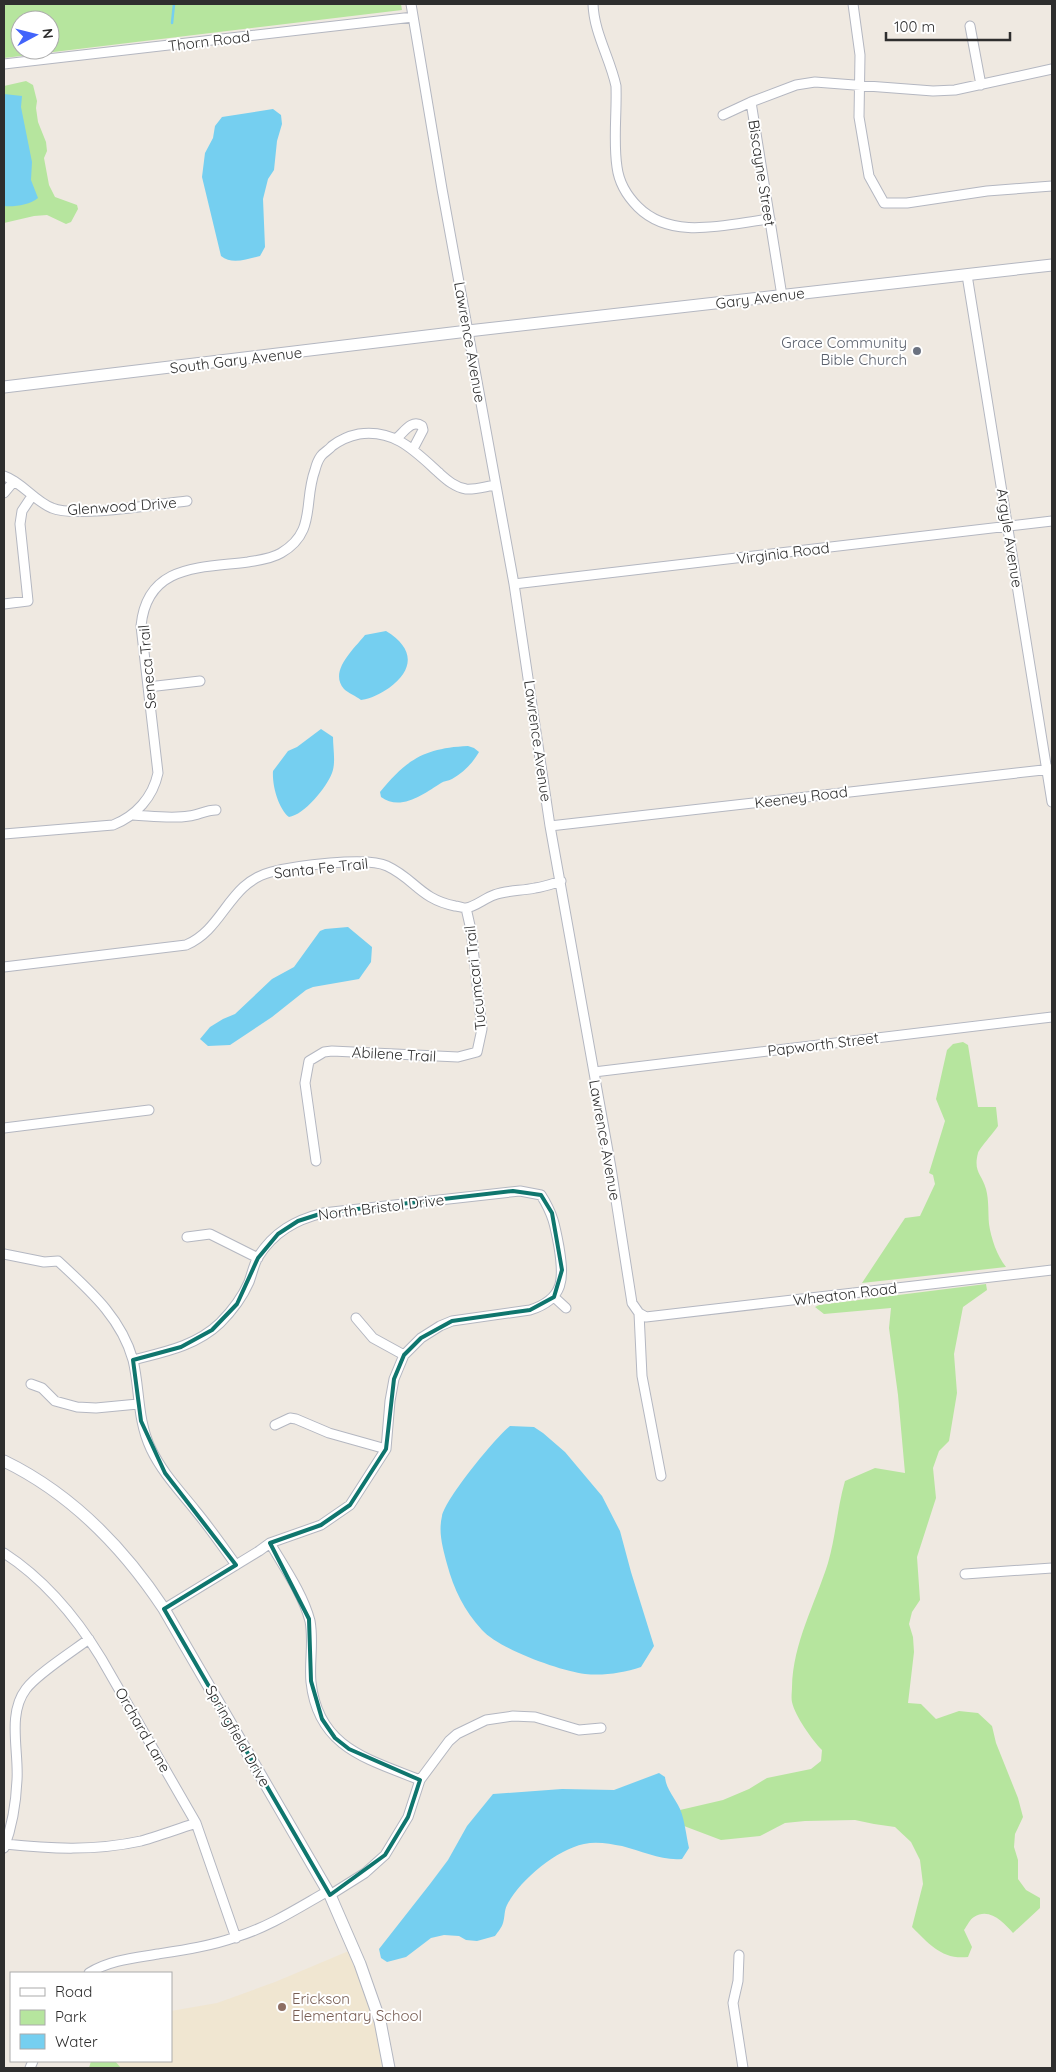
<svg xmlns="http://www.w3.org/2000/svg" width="1056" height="2072" viewBox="0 0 1056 2072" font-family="Quicksand,sans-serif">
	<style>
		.education { fill: #f0e6d1 }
		.green { fill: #b6e59e; fill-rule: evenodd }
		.water { fill: #75cff0 }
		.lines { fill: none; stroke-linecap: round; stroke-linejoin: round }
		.stream { stroke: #75cff0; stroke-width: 2.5 }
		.street-casing { stroke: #b4b7c1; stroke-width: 11 }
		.secondary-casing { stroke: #b4b7c1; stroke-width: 13 }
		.street { stroke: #fff; stroke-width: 9 }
		.secondary { stroke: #fff; stroke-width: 11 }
		.marked { fill: none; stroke: #0f766e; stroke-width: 4; stroke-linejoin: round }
		.worship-dot { fill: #6b7280; stroke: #fff; stroke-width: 2 }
		.education-dot { fill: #8d6e63; stroke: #fff; stroke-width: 2 }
		.labels { text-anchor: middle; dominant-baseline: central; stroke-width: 4; stroke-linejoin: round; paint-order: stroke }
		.street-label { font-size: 15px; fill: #2e2e2e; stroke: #fff }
		.worship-label { font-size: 15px; fill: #5b616d; stroke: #fff; text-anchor: end }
		.education-label { font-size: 15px; fill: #785e54; stroke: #fff; text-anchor: start }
	</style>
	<rect width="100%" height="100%" fill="#efe9e1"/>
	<path class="education" d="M351 1950 376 2023 383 2068H121L115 2061H171V2011L217 2003 275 1982Z"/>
	<path class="green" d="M4 4H401L402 10 4 58ZM20 20H50V50H20Z
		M26 81 33 85 37 101 36 108 38 122 46 142 47 151 44 158 49 185 55 197 77 205 78 209 71 222 66 224 47 215 34 216 4 223V86Z
		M963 1042 968 1045 978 1107H996L998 1126C995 1131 979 1149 978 1153 973 1172 982 1174 986 1189 989 1200 988 1212 989 1224 991 1238 997 1256 1006 1267L862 1283 905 1218 920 1216 935 1184 933 1175 929 1173 945 1121 936 1099 947 1050 953 1044Z
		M986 1284 987 1290 963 1307 954 1354 957 1393 949 1441 939 1451 933 1468 936 1498 917 1557 920 1600 912 1612 909 1624 913 1637 914 1652 908 1703 921 1704 936 1719 959 1711 978 1713 992 1726 996 1743 1018 1798 1023 1817 1015 1834 1014 1847 1018 1860V1879L1026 1890 1040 1898V1908L1013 1933C1004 1923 990 1907 974 1917 970 1919 967 1926 964 1930L972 1947 968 1957C942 1960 929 1944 912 1927L923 1884 920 1860 911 1842 895 1827 874 1824 855 1820 805 1821 785 1823 760 1836 721 1840 684 1826 680 1810 723 1800 749 1789 767 1778 811 1769 821 1761 822 1750C812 1740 795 1716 792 1702 791 1698 792 1691 792 1687 793 1643 815 1604 828 1563 836 1536 837 1508 845 1481L875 1468 905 1473 898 1395 889 1328 891 1308 824 1314 815 1307 819 1305Z
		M91 2061H115L121 2068H89Z"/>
	<path class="water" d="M4 94 22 96 21 107 32 162 31 180 38 198C30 205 14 207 4 206Z
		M273 109 281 115 282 124 277 141 274 170 268 179 263 199 265 247 260 256C247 259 232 265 221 256L202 177 205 153 213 138 215 126 222 117Z
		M386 631C414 648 415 669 389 688 379 694 373 698 361 700 356 696 348 693 344 689 328 671 355 648 365 635Z
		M321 729 333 737C333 748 336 763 332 773 327 787 304 815 289 817 278 808 272 785 273 771L288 751 297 747Z
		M468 746 474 748 479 752C472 764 464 772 452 779 448 781 444 781 441 783 425 793 401 812 381 797L380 792C407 759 425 748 468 746Z
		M348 927 372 947 371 962 359 979 313 987 306 990 272 1017 230 1045 208 1046 200 1039 210 1027 223 1019 235 1014 272 979 294 967 320 931 325 929Z
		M510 1426 534 1427 543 1433 565 1452 602 1496 620 1531 631 1572 654 1646 641 1667C623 1673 603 1676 585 1674 560 1671 499 1649 482 1630 464 1610 454 1590 447 1564 443 1548 438 1533 442 1516 446 1498 495 1438 510 1426Z
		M659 1773 665 1777C666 1789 675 1798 680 1809 685 1821 686 1835 689 1848L682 1859C662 1861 642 1851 622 1846 610 1844 597 1841 584 1844 556 1850 520 1880 507 1905 504 1911 505 1917 503 1923 502 1927 498 1932 495 1936L477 1941 466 1940 459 1936 444 1935 431 1938 406 1957 387 1962 381 1958 379 1949 430 1884 448 1860 467 1826 493 1794 562 1789 614 1790Z"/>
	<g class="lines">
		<path class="stream" d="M172 23 174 4"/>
		<defs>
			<path id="street" d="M411 4 442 189 514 584 550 826 611 1168 632 1303 639 1313 642 1376 661 1476
				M593 4C594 33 610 58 616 86 617 113 613 141 617 167 619 183 627 196 638 207 672 241 727 224 770 219
				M853 4 860 55 859 117 869 176 884 203H907L987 191 1052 186
				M970 26 981 85
				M4 64 413 17
				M751 102 782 296
				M723 115 751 102 796 85 815 82 933 91 955 90 1052 69
				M967 275 1052 802
				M397 438C405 431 412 419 422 426L423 430 413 449
				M4 476C22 482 34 501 52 508 75 518 158 504 187 501
				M4 493 14 481
				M514 584 1052 521
				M4 604 28 601 20 524 22 511 32 496
				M148 687 200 681
				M133 815C152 816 171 819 189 816 198 815 206 810 216 810
				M550 826 1052 769
				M4 834 113 825C136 816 153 797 158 773L141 626C147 564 200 568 248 562 259 560 271 559 281 553 317 532 303 502 315 470 316 466 318 460 321 456 324 452 329 450 332 446 340 440 349 436 359 434 394 429 414 450 438 472 446 479 454 487 466 489 475 490 487 486 496 485
				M4 967 186 945C224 929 228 883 271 872 294 866 367 856 387 866 415 879 420 899 455 906 458 906 463 908 466 908 475 907 485 898 494 895 507 890 522 891 535 888 544 887 552 884 561 881
				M594 1072 1052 1017
				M4 1128 149 1110
				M316 1161 305 1083 309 1061 324 1052 332 1051 458 1057 477 1052 482 1029 471 930 466 908
				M187 1237 210 1234 258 1258
				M4 1254 44 1262 58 1261C89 1290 121 1317 133 1360 140 1389 137 1420 151 1449 162 1472 179 1490 195 1510 210 1528 223 1547 236 1565
				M554 1297 566 1308
				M639 1313 646 1317 1052 1270
				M356 1318 373 1338 404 1355
				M133 1360C164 1352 196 1346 220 1323 232 1311 242 1298 249 1282 252 1274 254 1264 258 1257 274 1232 295 1220 323 1213L520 1191 541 1195C553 1214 555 1225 559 1247 564 1278 565 1299 530 1310L452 1321 440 1326 421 1338 404 1355 394 1379 390 1401 386 1449 350 1505 321 1525 270 1543 259 1551 164 1609
				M31 1384 42 1388 55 1401 77 1407 96 1408 138 1404
				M275 1425 290 1418 296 1419 329 1433 386 1449
				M270 1543C284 1567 303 1594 310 1621 314 1642 309 1662 311 1682 318 1748 368 1759 420 1780
				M4 1553C44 1579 76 1617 101 1658L196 1823 236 1938
				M965 1574 1052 1568
				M5 1844C51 1849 95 1851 141 1841 159 1836 178 1829 196 1823
				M4 1848C12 1827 16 1802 17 1780 19 1751 7 1714 26 1689 37 1674 73 1651 89 1639
				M330 1895 365 1873 385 1855 408 1817 420 1780 449 1741 457 1734 486 1720 513 1716 535 1717 579 1730 601 1728
				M739 1955 738 1981 733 2003 743 2068
				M89 1973C110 1960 134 1958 158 1954 184 1950 211 1946 236 1937 269 1927 298 1908 328 1891
				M30 2068 33 2061"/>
			<path id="secondary" d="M4 387 468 331 1052 265
				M4 1461C72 1494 123 1547 164 1609L330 1895 360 1964 380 2021 389 2068"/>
		</defs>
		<use href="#street" class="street-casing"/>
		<use href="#secondary" class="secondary-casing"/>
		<use href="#street" class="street"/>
		<use href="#secondary" class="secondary"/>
	</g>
	<path class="marked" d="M513 1191 541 1195 552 1213 562 1270 554 1297 530 1310 452 1321 421 1338 404 1355 394 1379 386 1449 350 1505 321 1525 270 1543 309 1619 311 1681 322 1719 335 1738 349 1749 420 1780 408 1817 385 1855 330 1895 164 1609 236 1565 165 1473 141 1421 133 1360 181 1347 212 1330 237 1304 258 1258 278 1234 298 1221 323 1213Z"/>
	<circle class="worship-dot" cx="917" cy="351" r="5"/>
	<circle class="education-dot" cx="282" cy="2007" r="5"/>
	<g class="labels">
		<g class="street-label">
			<text transform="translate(209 41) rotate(-7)">Thorn Road</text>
			<text transform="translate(762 173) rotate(81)">Biscayne Street</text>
			<text transform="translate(760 298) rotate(-7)">Gary Avenue</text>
			<text transform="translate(470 342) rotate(80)">Lawrence Avenue</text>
			<text transform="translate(236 360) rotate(-7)">South Gary Avenue</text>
			<text transform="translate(122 506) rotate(-4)">Glenwood Drive</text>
			<text transform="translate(1010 538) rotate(81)">Argyle Avenue</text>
			<text transform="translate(783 553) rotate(-7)">Virginia Road</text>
			<text transform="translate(147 667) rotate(-95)">Seneca Trail</text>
			<text transform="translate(538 741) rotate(82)">Lawrence Avenue</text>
			<text transform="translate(801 797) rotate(-7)">Keeney Road</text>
			<text transform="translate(321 868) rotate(-6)">Santa Fe Trail</text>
			<text transform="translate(475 978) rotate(-96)">Tucumcari Trail</text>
			<text transform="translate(823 1044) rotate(-7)">Papworth Street</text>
			<text transform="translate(394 1054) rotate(3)">Abilene Trail</text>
			<text transform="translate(605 1140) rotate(80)">Lawrence Avenue</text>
			<text transform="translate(381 1207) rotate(-7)">North Bristol Drive</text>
			<text transform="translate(845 1294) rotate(-7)">Wheaton Road</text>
			<text transform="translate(143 1730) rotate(60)">Orchard Lane</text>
			<text transform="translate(238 1736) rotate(60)">Springfield Drive</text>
		</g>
		<g class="worship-label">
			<text x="907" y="342">Grace Community<tspan x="907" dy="17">Bible Church</tspan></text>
		</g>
		<g class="education-label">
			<text x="292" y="1998">Erickson<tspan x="292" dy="17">Elementary School</tspan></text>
		</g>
	</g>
	<rect width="1056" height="2072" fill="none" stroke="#2e2e2e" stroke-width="10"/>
	<rect x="10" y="1972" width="162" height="90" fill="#ffffff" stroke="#ababab"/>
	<rect x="20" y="1988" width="25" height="8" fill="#ffffff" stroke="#ababab"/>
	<text x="55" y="1997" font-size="15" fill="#2e2e2e">Road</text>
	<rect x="20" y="2010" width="25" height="15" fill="#b6e59e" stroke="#ababab"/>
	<text x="55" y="2022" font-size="15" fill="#2e2e2e">Park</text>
	<rect x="20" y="2034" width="25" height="15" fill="#75cff0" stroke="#ababab"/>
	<text x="55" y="2047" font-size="15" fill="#2e2e2e">Water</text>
	<g transform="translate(35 35) rotate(83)"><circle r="24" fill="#ffffff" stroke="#ababab"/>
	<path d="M0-4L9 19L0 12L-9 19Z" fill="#4264fb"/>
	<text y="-8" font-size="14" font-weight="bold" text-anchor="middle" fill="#2e2e2e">N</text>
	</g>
	<path d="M886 32v8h124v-8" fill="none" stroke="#2e2e2e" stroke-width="2.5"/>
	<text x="894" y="32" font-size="15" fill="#2e2e2e" stroke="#ffffff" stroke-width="4" paint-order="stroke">100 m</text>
</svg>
